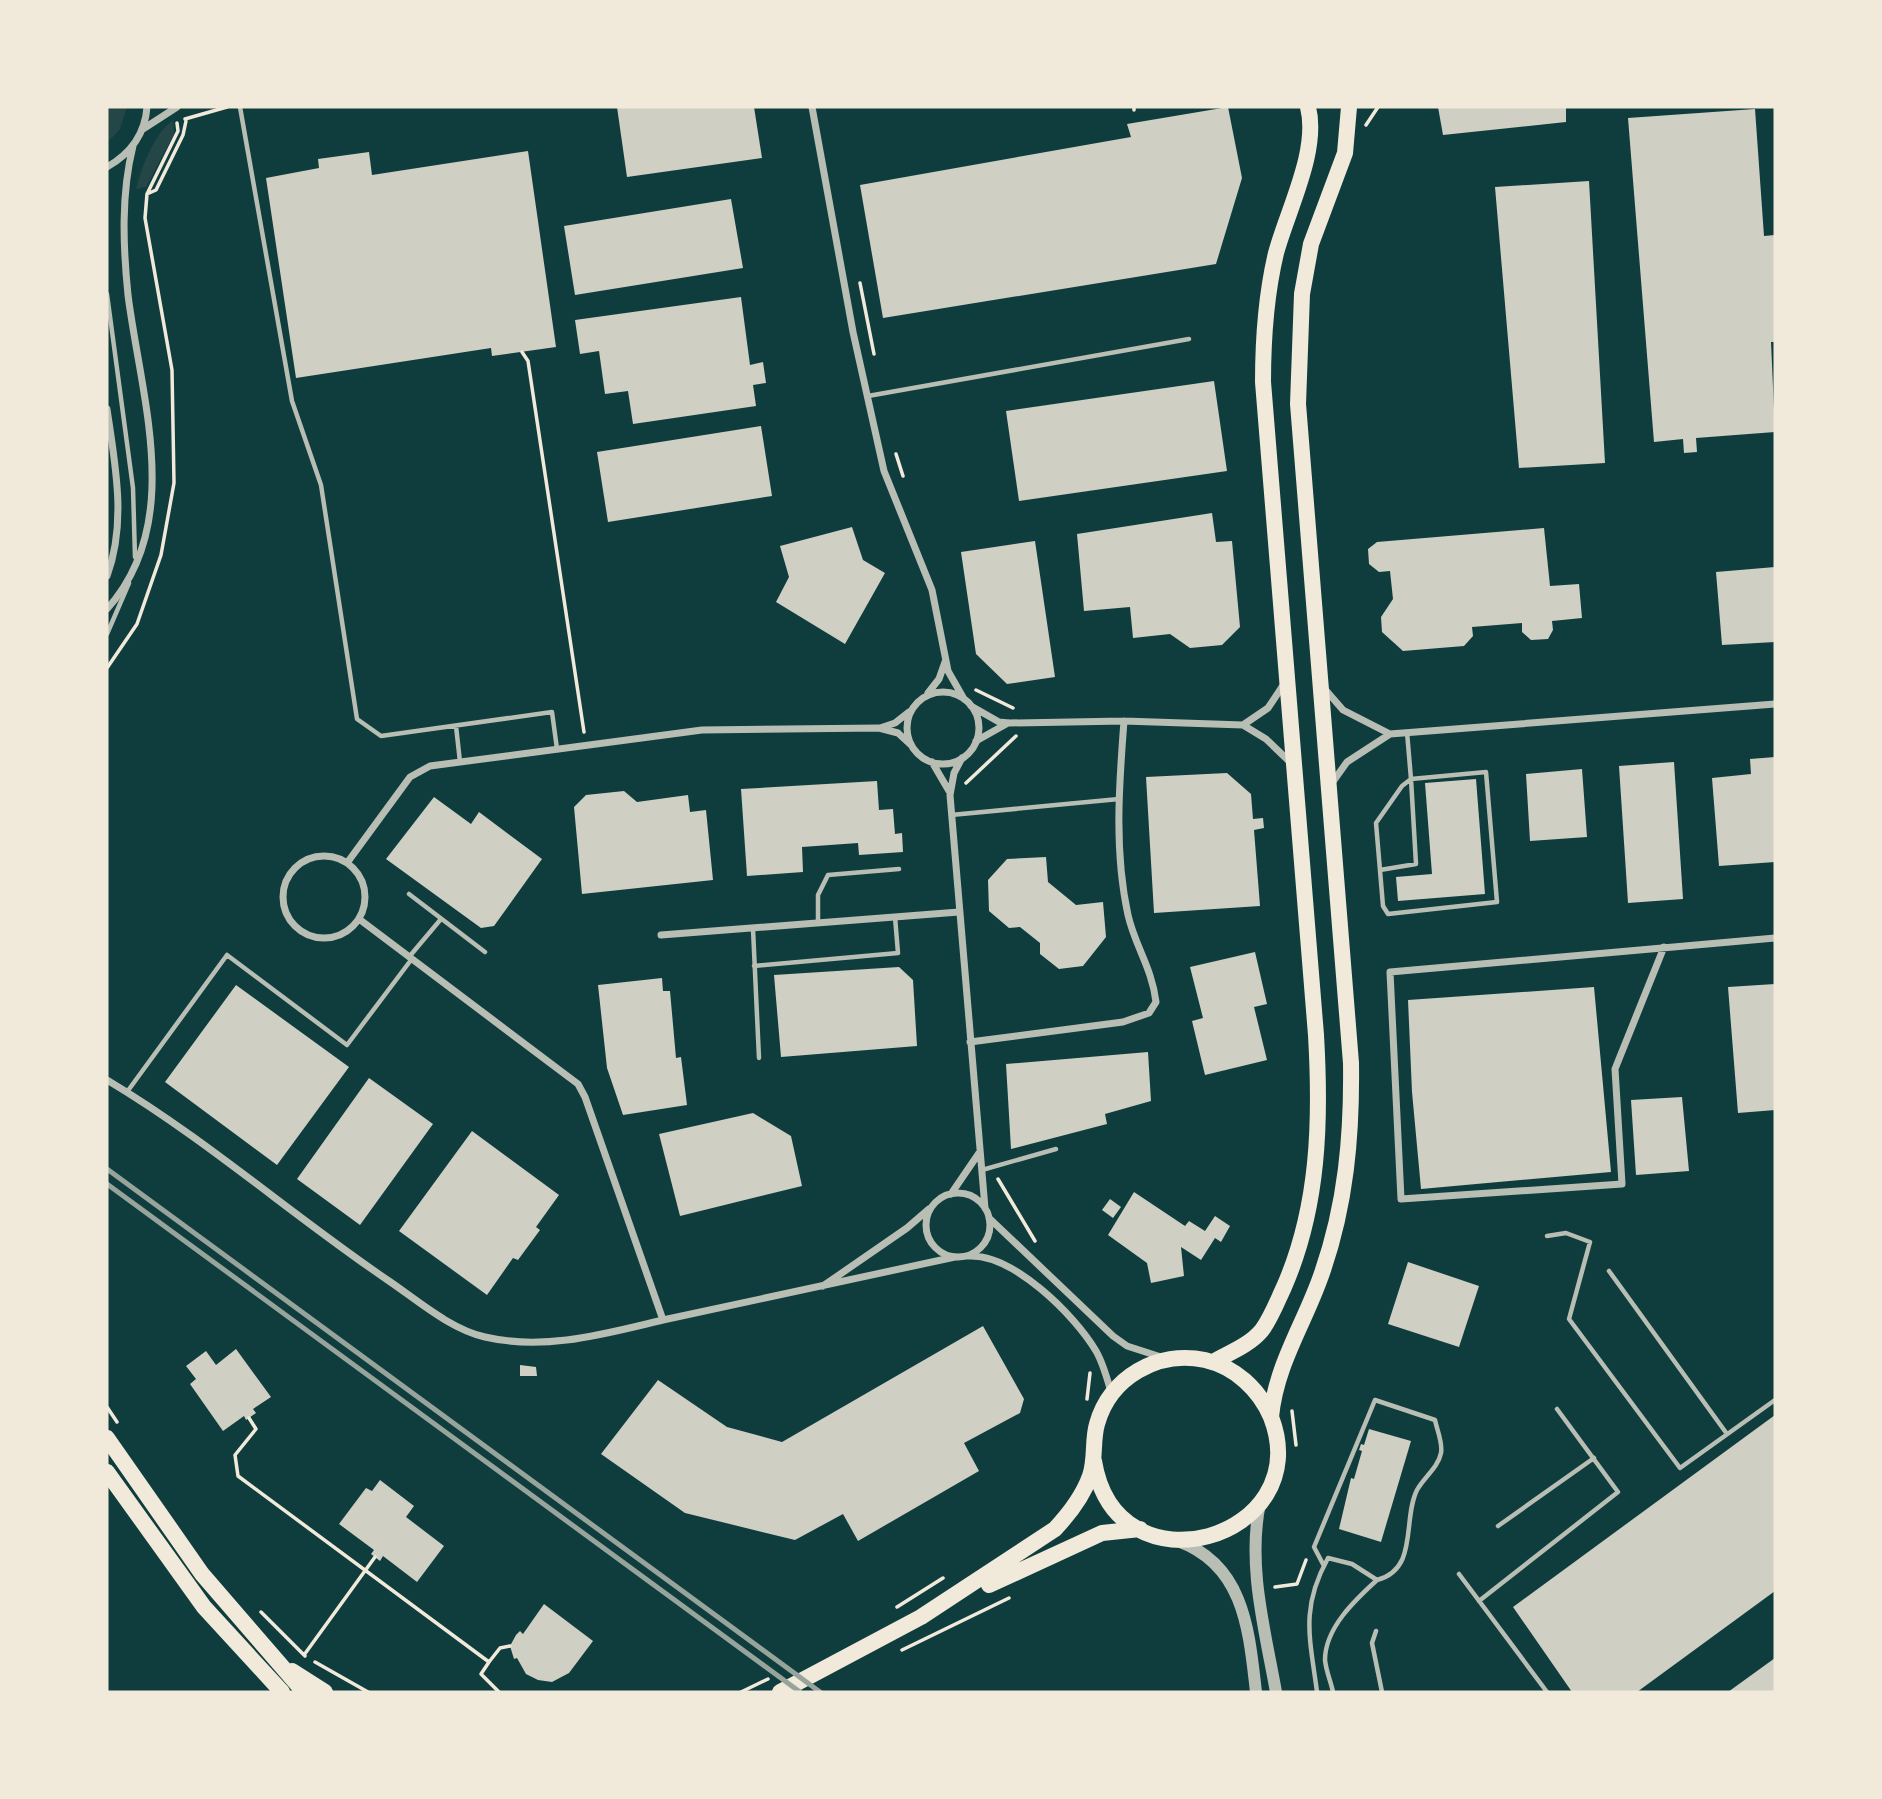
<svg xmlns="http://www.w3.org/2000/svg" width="1882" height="1799" viewBox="0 0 1882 1799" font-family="Lora,serif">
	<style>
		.green { fill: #244646 }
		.building { fill: #cfcfc3 }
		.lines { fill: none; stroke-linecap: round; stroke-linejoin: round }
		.path { stroke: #f1e9da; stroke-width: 3.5 }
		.service { stroke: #b8beb3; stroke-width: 4.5 }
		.minor { stroke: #b8beb3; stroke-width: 7 }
		.tertiary { stroke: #b8beb3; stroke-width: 12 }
		.primary { stroke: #f1e9da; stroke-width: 16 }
		.rail { stroke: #97a49c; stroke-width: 5 }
	</style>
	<rect width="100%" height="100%" fill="#0f3d3e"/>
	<path class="green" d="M107 107H127L120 129 107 143Z
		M173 120 174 134 146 187 136 189C142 166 154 134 173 120Z"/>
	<path class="building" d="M617 107H754L762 158 627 177Z
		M1228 107 1242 178 1216 264 883 318 860 185 1131 137 1127 124Z
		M1438 107H1566V122L1443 135Z
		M1755 109 1764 236 1775 235V342H1771L1775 432 1696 438 1697 452 1684 453 1683 439 1654 442 1628 118Z
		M528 151 556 347 492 356 491 348 296 378 266 178 319 168 318 159 369 152 372 175Z
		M1589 181 1605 463 1519 468 1495 187Z
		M731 199 743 268 575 295 564 226Z
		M741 297 750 365 763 362 766 383 753 385 756 406 633 424 628 391 605 394 599 351 580 354 575 320Z
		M1214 381 1227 471 1019 501 1006 411Z
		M761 426 772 496 608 522 597 452Z
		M1212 513 1216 542 1232 541 1240 627 1222 645 1190 648 1170 634 1133 638 1130 607 1084 611 1077 534Z
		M852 527 863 560 885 573 845 644 776 602 789 577 780 546Z
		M1544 528 1550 586 1579 584 1582 618 1552 621 1553 630 1548 639 1531 640 1522 632V623L1472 627 1473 636 1464 646 1403 651 1382 632 1381 617 1393 599 1390 571 1379 572 1369 564 1368 549 1377 542Z
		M1035 541 1055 677 1007 684 976 654 961 552Z
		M1775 567V642L1722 645 1716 572Z
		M1775 757V862L1719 866 1712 778 1751 774 1750 759Z
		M1674 762 1683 899 1628 903 1619 766Z
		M1582 769 1587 837 1530 841 1526 774Z
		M1227 773 1251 794 1253 819 1263 818 1264 828 1254 830 1260 906 1154 913 1146 777Z
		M1476 779 1485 894 1398 901 1396 877 1432 874 1425 783Z
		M877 781 879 810 893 809 895 834 902 833 903 852 859 855 858 843 802 847 803 872 747 876 741 789Z
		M624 791 637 802 688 795 690 812 706 810 713 880 582 894 574 807 586 795Z
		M434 797 471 824 479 812 542 859 494 926 481 928 386 859Z
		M1046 857 1048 882 1076 905 1103 902 1106 937 1083 966 1059 969 1040 954V943L1020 927 1009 928 989 911 988 880 1007 859Z
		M1255 952 1267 1004 1254 1007 1267 1060 1205 1075 1192 1021 1203 1018 1190 967Z
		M899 967 913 980 917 1046 781 1057 774 975Z
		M662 978 663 991H670L676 1058 681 1057 687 1105 623 1115 607 1068 598 985Z
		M1775 984V1110L1738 1113 1728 987Z
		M236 985 349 1067 277 1165 165 1082Z
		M1594 987 1611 1172 1421 1189 1412 1092 1408 1000Z
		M1148 1052 1151 1101 1105 1114 1107 1124 1011 1149 1006 1064Z
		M369 1078 433 1124 360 1225 297 1179Z
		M1682 1097 1689 1171 1636 1175 1631 1100Z
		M753 1113 791 1136 802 1186 680 1216 659 1134Z
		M472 1131 559 1195 536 1227 540 1230 518 1260 513 1258 487 1295 399 1231Z
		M1134 1192 1185 1226 1189 1221 1205 1231 1215 1216 1230 1226 1221 1242 1215 1238 1201 1260 1181 1247 1184 1276 1151 1283 1147 1263 1108 1235Z
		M1110 1199 1121 1207 1113 1218 1102 1210Z
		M1408 1262 1479 1286 1459 1347 1388 1324Z
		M983 1326 1024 1399 1020 1413 964 1443 979 1471 858 1541 843 1514 795 1540 685 1513 601 1454 658 1380 727 1427 782 1442Z
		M236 1349 271 1397 253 1409 256 1413 246 1420 244 1416 223 1431 190 1384 196 1379 186 1366 206 1351 216 1365Z
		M520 1365 536 1367 537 1376H520Z
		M1775 1415V1591L1637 1692H1572L1513 1607Z
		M1369 1429 1411 1441 1381 1542 1339 1529 1351 1478 1354 1479 1362 1451 1359 1450 1361 1444 1364 1445Z
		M380 1480 414 1506 406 1517 444 1546 417 1582 383 1556 380 1561 371 1554 374 1550 339 1524 366 1488 372 1491Z
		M544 1604 593 1641 569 1673 552 1682 538 1680 526 1674 517 1658 514 1659 510 1646 516 1635 520 1631 523 1634Z
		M1775 1658V1692H1728Z"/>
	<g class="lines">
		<path class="path" d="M1134 107V110
			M185 119 227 107
			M1366 125 1378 107
			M147 194 156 190 183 135 186 121
			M860 283 874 354
			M522 352 528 361 584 732
			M896 454 903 476
			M107 668 137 624 161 555 174 483 172 370 145 218 147 194 178 131 177 123
			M976 690 1013 708
			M966 783 1016 736
			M998 1179 1035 1241
			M1087 1399 1090 1373
			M107 1407 117 1422
			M1292 1411 1296 1445
			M249 1418 256 1429 235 1455 238 1476 489 1662 481 1674 499 1692
			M1275 1587 1297 1584 1306 1560
			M897 1607 943 1578
			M261 1612 305 1656
			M902 1650 1009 1598
			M304 1655 375 1557
			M315 1662 368 1692
			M489 1662 500 1648 510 1646
			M741 1692 768 1679"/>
		<path class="service" d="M240 107 292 401 321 485 357 719 381 736 552 712 557 749
			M107 294 133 488 135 557
			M868 396 1189 339
			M107 634 129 583
			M456 726 460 762
			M1407 732 1411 779 1486 772 1497 902 1388 914 1383 906 1376 823 1402 786 1411 779
			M951 815 1119 799
			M1380 870 1416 864 1411 779
			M409 894 485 952
			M818 923V895L828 875 899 869
			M753 929 759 1058
			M409 957 441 919
			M754 966 898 953 895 917
			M127 1092 227 955 347 1045 411 960
			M982 1170 1056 1149
			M1547 1236 1566 1233 1590 1242 1569 1319 1680 1468 1775 1400
			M1609 1271 1727 1434
			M1498 1526 1594 1458
			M1324 1566 1314 1547 1375 1400 1435 1420C1437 1430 1443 1443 1441 1453 1438 1468 1424 1477 1417 1490 1402 1520 1419 1569 1377 1580
			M1459 1574 1547 1692
			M1479 1601 1618 1492 1557 1409
			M1376 1631 1372 1643 1382 1692
			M1317 1692C1310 1638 1300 1609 1328 1558L1352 1564 1377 1580C1355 1600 1325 1628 1325 1660 1326 1671 1331 1682 1333 1692"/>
		<path class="minor" d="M812 107 853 332 884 471 932 590 948 671 964 699
			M143 129 177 107
			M107 167C130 154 145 134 147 107
			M107 409C115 464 127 522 107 576
			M107 609C185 523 141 398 128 295 123 246 121 194 133 146
			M1323 687 1343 710 1390 734 1347 762 1332 783
			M907 728a36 36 0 1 1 72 0a36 36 0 1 1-72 0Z
			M928 693 939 679 945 662
			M971 706 999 722 1009 723 1124 721 1243 725 1266 739 1290 762
			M1243 725 1268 708 1284 684
			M880 728 895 723 909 712
			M1390 734 1775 704
			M976 741 1008 723
			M962 758 954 773 950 795 985 1208
			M932 762 949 791
			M283 897a41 41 0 1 1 82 0a41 41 0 1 1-82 0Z
			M347 863 410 777 430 766 702 730 879 728 898 733 911 745
			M359 919 578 1084 585 1097 663 1320 955 1257
			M661 935 959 912
			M1664 947 1615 1069 1622 1184 1401 1199 1390 972 1775 938
			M970 1042 1123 1022 1149 1013 1156 1002C1152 968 1135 946 1128 915 1114 851 1119 785 1124 721
			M107 1080C206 1139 293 1216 389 1281 417 1300 450 1329 485 1337 545 1351 604 1334 663 1320
			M926 1225a32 32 0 1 1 64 0a32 32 0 1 1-64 0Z
			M951 1194 979 1153
			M989 1218 1113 1336 1127 1346 1161 1357
			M968 1256C1012 1253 1074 1314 1096 1351 1103 1363 1107 1378 1111 1392
			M823 1286 907 1228 929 1209"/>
		<path class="tertiary" d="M1260 1503C1247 1566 1265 1630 1276 1692
			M1178 1541C1245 1565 1249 1632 1256 1692"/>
		<path class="primary" d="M1213 1362C1229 1353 1250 1345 1262 1330 1271 1318 1277 1302 1284 1287 1319 1207 1321 1121 1316 1035L1263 382C1263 339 1266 295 1276 253 1288 209 1319 151 1308 107
			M1271 1417C1276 1364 1305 1323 1322 1273 1346 1204 1352 1136 1351 1063L1298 404 1302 294 1311 244 1345 153 1349 107
			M107 1438 202 1574 304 1692
			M107 1472 204 1607 282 1692
			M989 1585 1102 1533 1140 1529
			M292 1671 325 1692
			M780 1692 921 1617 1055 1529C1070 1513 1083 1496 1090 1476 1096 1459 1092 1441 1097 1424 1110 1377 1158 1350 1205 1360 1235 1367 1259 1389 1271 1417 1318 1539 1116 1598 1094 1461"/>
		<path class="rail" d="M107 1169 820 1692
			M107 1184 800 1692"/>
	</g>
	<rect width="1882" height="1799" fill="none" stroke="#f1e9da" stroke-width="217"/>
</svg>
